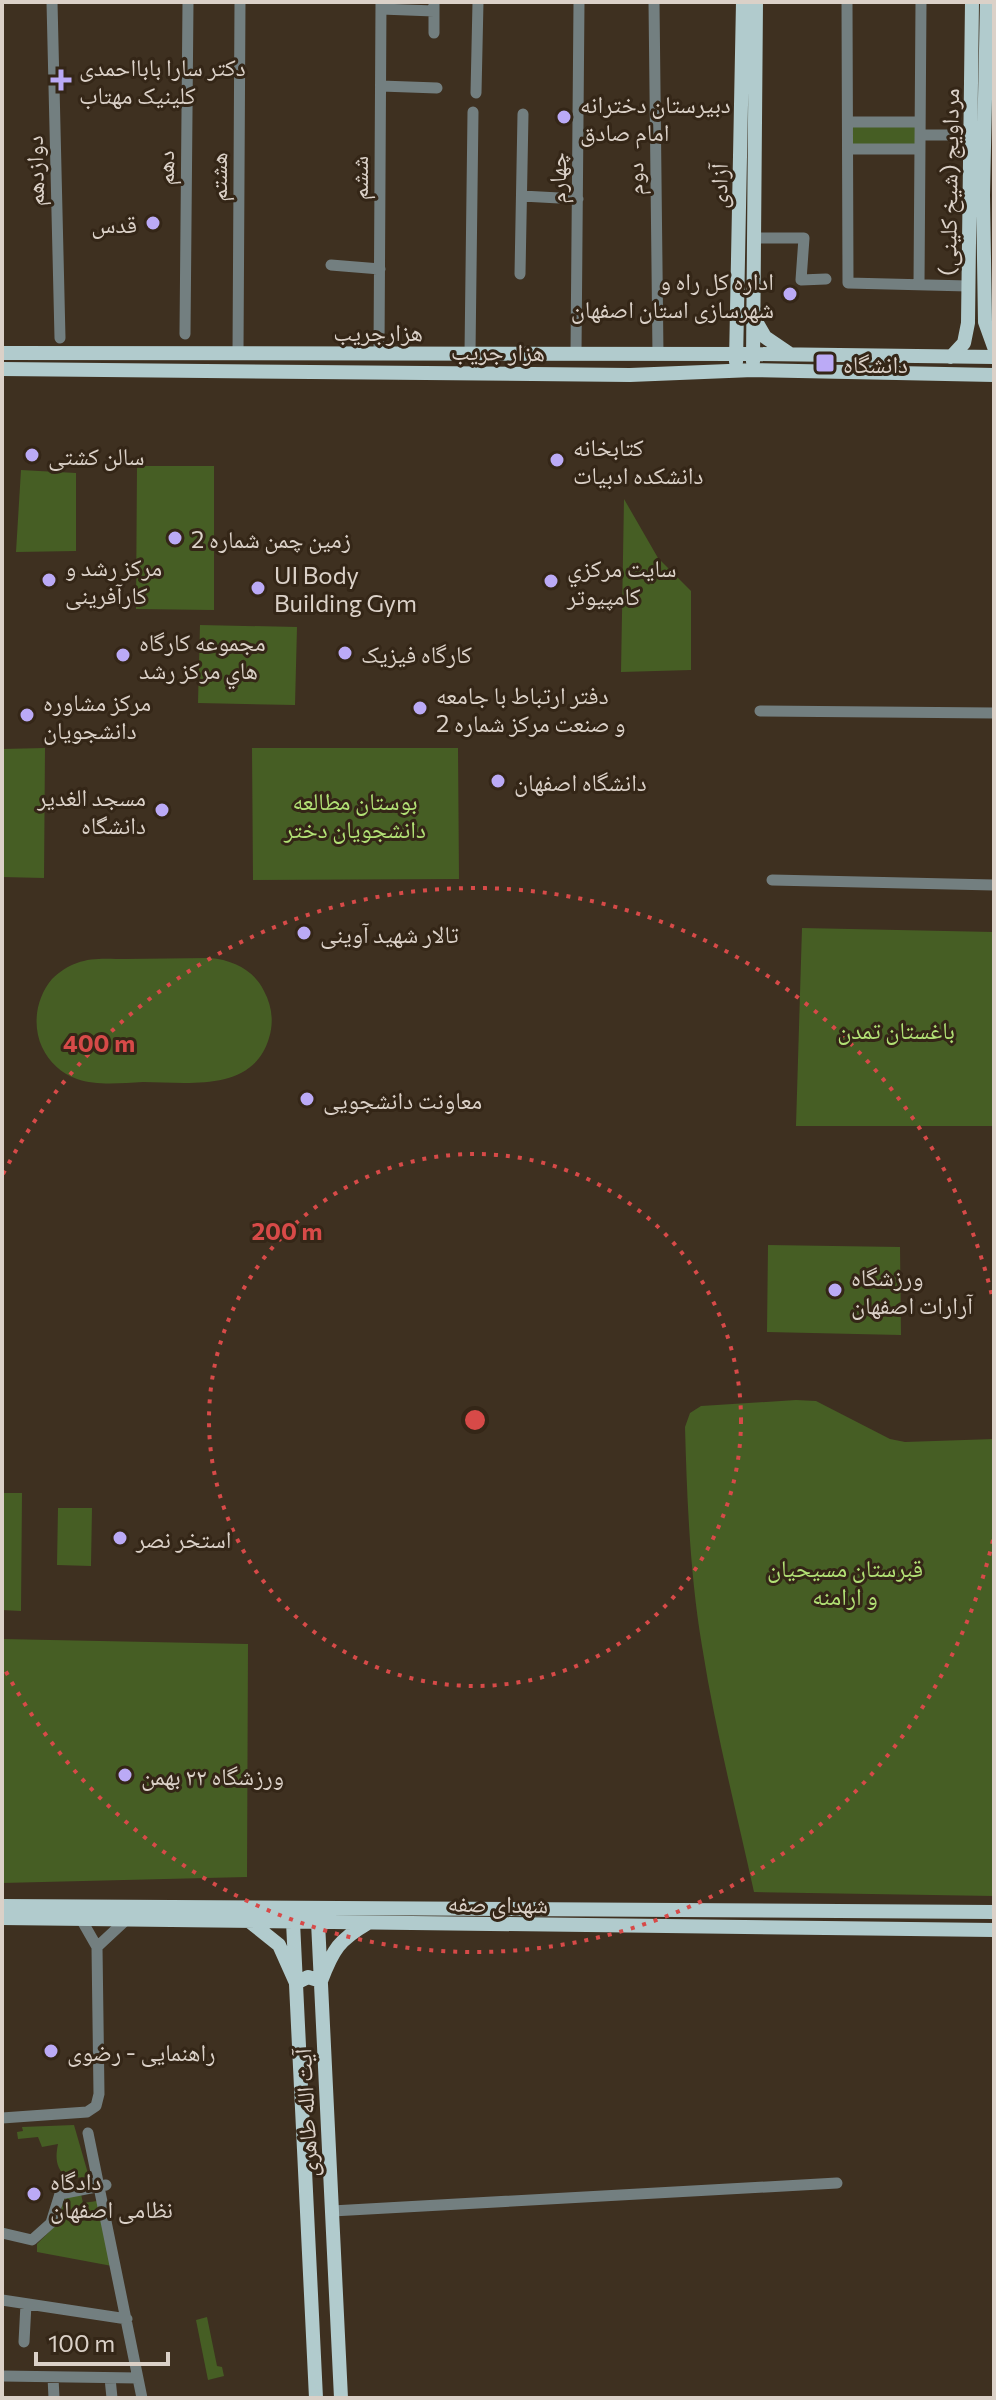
<svg xmlns="http://www.w3.org/2000/svg" width="996" height="2400" viewBox="0 0 996 2400" font-family="Commissioner,'Noto Naskh Arabic',sans-serif">
	<style>
		.green { fill: #465e24 }
		.lines { fill: none; stroke-linecap: round; stroke-linejoin: round }
		.minor { stroke: #737f80; stroke-width: 11 }
		.major { stroke: #b1cbcd; stroke-width: 14 }
		.ring { fill: none; stroke: #d74a48; stroke-width: 4; stroke-dasharray: 4 8 }
		.poi-dot { fill: #bbaaf6; stroke: #342617; stroke-width: 3 }
		.labels { text-anchor: middle; dominant-baseline: central; stroke-width: 6; stroke-linejoin: round; paint-order: stroke }
		.poi-label { font-size: 24px; fill: #dbd1c8; stroke: #342617; text-anchor: start }
		.street-label { font-size: 24px; fill: #dbd1c8; stroke: #342617 }
		.park-label { font-size: 24px; fill: #b2e175; stroke: #342617 }
		.centre { fill: #d74a48; stroke: #342617; stroke-width: 4 }
		.ring-label { font-size: 24px; text-anchor: middle; font-weight: bold; fill: #d74a48; stroke: #342617; stroke-width: 6; stroke-linejoin: round; paint-order: stroke }
	</style>
	<rect width="100%" height="100%" fill="#3e3020"/>
	<path class="green" d="M848 122H920V149H848Z
		M137 466H214V610L136 609Z
		M21 470 76 473V551L16 552Z
		M624 499 658 558 691 591V670L621 672Z
		M200 625 297 627 295 705 198 703Z
		M45 748 44 878 2 877V749Z
		M252 748H458L459 879 253 880Z
		M802 928 994 932V1126H796Z
		M210 958C233 960 254 970 264 991 272 1006 274 1022 269 1038 253 1093 187 1082 143 1082 122 1083 97 1086 77 1079 62 1074 49 1062 42 1047 32 1025 36 998 52 979 59 972 68 966 77 963 92 957 110 959 125 959 154 959 182 958 210 958Z
		M768 1245 900 1247 901 1335 767 1332Z
		M796 1400 816 1401 890 1439 905 1442 994 1439V1896L754 1892C736 1810 715 1729 702 1646 690 1575 687 1499 685 1427L690 1413 701 1406Z
		M2 1493H22L21 1611 2 1610Z
		M58 1508H92L91 1566 57 1565Z
		M2 1639 248 1644 247 1877 2 1883Z
		M74 2125 89 2177 67 2178C56 2168 55 2159 58 2144L42 2147 38 2137 18 2139 17 2132 23 2131 22 2127Z
		M81 2194 83 2203 97 2201 112 2266 37 2252V2244L56 2225 65 2198Z
		M207 2317 217 2366 222 2367 224 2376 208 2380 196 2320Z"/>
	<g class="lines">
		<path class="minor" d="M52 2 60 338
			M654 2 658 355
			M847 2 848 283 968 286
			M381 9 434 11
			M434 33V2
			M381 86 437 88
			M476 93 478 2
			M848 122H920
			M920 135H961
			M848 149H920
			M522 196 578 199
			M754 238H804L801 280 826 279
			M331 265 380 269
			M520 274 523 114
			M919 285 921 2
			M185 334 188 2
			M238 353 240 2
			M379 353 381 2
			M470 353 473 112
			M576 354 579 2
			M760 711 994 713
			M772 880 994 885
			M97 1947 126 1920
			M2 2118 87 2112 96 2106 99 2094 97 1947 81 1919
			M88 2133 142 2398
			M332 2211 837 2183
			M2 2233 32 2240 51 2223 60 2194 106 2185
			M2 2300 127 2319
			M24 2342 26 2304
			M2 2376 138 2378
			M53 2377 54 2398
			M110 2378 112 2398"/>
		<path class="major" d="M987 2 983 195 985 322 994 347
			M753 316 765 337 790 354
			M2 353 753 354 994 357
			M951 357 964 343 968 323 972 2
			M736 362 743 2
			M753 362 756 2
			M2 369 630 375 753 370 994 375
			M2 1906 994 1912
			M298 1917 293 1922 316 2398
			M313 1917 318 1922 341 2398
			M2 1918 994 1930
			M249 1921 279 1945 296 1983 308 1977 321 1981C333 1949 339 1940 368 1923"/>
	</g>
	<g class="ring">
		<circle cx="475" cy="1420" r="266"/>
		<path d="M993 1540A532 532 0 0 1 3 1666M3 1174A532 532 0 0 1 993 1300"/>
	</g>
	<g class="poi-dot">
		<path d="M57 68h8v8h8v8h-8v8h-8v-8h-8v-8h8z"/>
		<circle cx="564" cy="117" r="8"/>
		<circle cx="153" cy="223" r="8"/>
		<circle cx="790" cy="294" r="8"/>
		<rect x="815" y="353" width="20" height="20" rx="4"/>
		<circle cx="32" cy="455" r="8"/>
		<circle cx="557" cy="460" r="8"/>
		<circle cx="175" cy="538" r="8"/>
		<circle cx="49" cy="580" r="8"/>
		<circle cx="551" cy="581" r="8"/>
		<circle cx="258" cy="588" r="8"/>
		<circle cx="345" cy="653" r="8"/>
		<circle cx="123" cy="655" r="8"/>
		<circle cx="420" cy="708" r="8"/>
		<circle cx="27" cy="715" r="8"/>
		<circle cx="498" cy="781" r="8"/>
		<circle cx="162" cy="810" r="8"/>
		<circle cx="304" cy="933" r="8"/>
		<circle cx="307" cy="1099" r="8"/>
		<circle cx="835" cy="1290" r="8"/>
		<circle cx="120" cy="1538" r="8"/>
		<circle cx="125" cy="1775" r="8"/>
		<circle cx="51" cy="2051" r="8"/>
		<circle cx="34" cy="2194" r="8"/>
	</g>
	<g class="labels">
		<g class="poi-label">
			<text x="79" y="66">دکتر سارا بابااحمدی<tspan x="79" dy="28">کلینیک مهتاب</tspan></text>
			<text x="580" y="103">دبیرستان دخترانه<tspan x="580" dy="28">امام صادق</tspan></text>
			<text x="137" y="223" text-anchor="end">قدس</text>
			<text x="774" y="280" text-anchor="end">اداره کل راه و<tspan x="774" dy="28">شهرسازی استان اصفهان</tspan></text>
			<text x="843" y="363">دانشگاه</text>
			<text x="573" y="446">کتابخانه<tspan x="573" dy="28">دانشکده ادبيات</tspan></text>
			<text x="48" y="455">سالن کشتی</text>
			<text x="191" y="538">زمین چمن شماره 2</text>
			<text x="65" y="566">مرکز رشد و<tspan x="65" dy="28">کارآفرینی</tspan></text>
			<text x="567" y="567">سايت مرکزي<tspan x="567" dy="28">کامپيوتر</tspan></text>
			<text x="274" y="574">UI Body<tspan x="274" dy="28">Building Gym</tspan></text>
			<text x="139" y="641">مجموعه کارگاه<tspan x="139" dy="28">هاي مرکز رشد</tspan></text>
			<text x="361" y="653">کارگاه فیزیک</text>
			<text x="436" y="694">دفتر ارتباط با جامعه<tspan x="436" dy="28">و صنعت مرکز شماره 2</tspan></text>
			<text x="43" y="701">مرکز مشاوره<tspan x="43" dy="28">دانشجویان</tspan></text>
			<text x="514" y="781">دانشگاه اصفهان</text>
			<text x="146" y="796" text-anchor="end">مسجد الغدیر<tspan x="146" dy="28">دانشگاه</tspan></text>
			<text x="320" y="933">تالار شهید آوینی</text>
			<text x="323" y="1099">معاونت دانشجویی</text>
			<text x="851" y="1276">ورزشگاه<tspan x="851" dy="28">آرارات اصفهان</tspan></text>
			<text x="136" y="1538">استخر نصر</text>
			<text x="141" y="1775">ورزشگاه ۲۲ بهمن</text>
			<text x="67" y="2051">راهنمایی - رضوی</text>
			<text x="50" y="2180">دادگاه<tspan x="50" dy="28">نظامی اصفهان</tspan></text>
		</g>
		<g class="street-label">
			<text transform="translate(164 168) rotate(-90)">دهم</text>
			<text transform="translate(34 171) rotate(-91)">دوازدهم</text>
			<text transform="translate(217 177) rotate(-90)">هشتم</text>
			<text transform="translate(358 178) rotate(-90)">ششم</text>
			<text transform="translate(556 178) rotate(-90)">چهارم</text>
			<text transform="translate(634 179) rotate(-91)">دوم</text>
			<text transform="translate(948 182) rotate(-89)">مرداویج (شیخ کلینی)</text>
			<text transform="translate(718 186) rotate(-89)">آزادی</text>
			<text x="378" y="331">هزارجریب</text>
			<text transform="translate(498 351) rotate(1)">هزار جریب</text>
			<text transform="translate(498 1903) rotate(1)">شهدای صفه</text>
			<text transform="translate(305 2113) rotate(-93)">آیت الله طاهری</text>
		</g>
		<g class="park-label">
			<text x="355" y="800">بوستان مطالعه<tspan x="355" dy="28">دانشجویان دختر</tspan></text>
			<text x="896" y="1029">باغستان تمدن</text>
			<text x="845" y="1567">قبرستان مسیحیان<tspan x="845" dy="28">و ارامنه</tspan></text>
		</g>
	</g>
	<circle cx="475" cy="1420" r="12" class="centre"/>
	<g class="ring-label">
		<text x="99" y="1052">400 m</text>
		<text x="287" y="1240">200 m</text>
	</g>
	<rect width="996" height="2400" fill="none" stroke="#dbd1c8" stroke-width="8"/>
	<path d="M36 2352v12h132v-12" fill="none" stroke="#dbd1c8" stroke-width="4"/>
	<text x="48" y="2352" font-size="24" fill="#dbd1c8" stroke="#342617" stroke-width="6" paint-order="stroke">100 m</text>
</svg>
